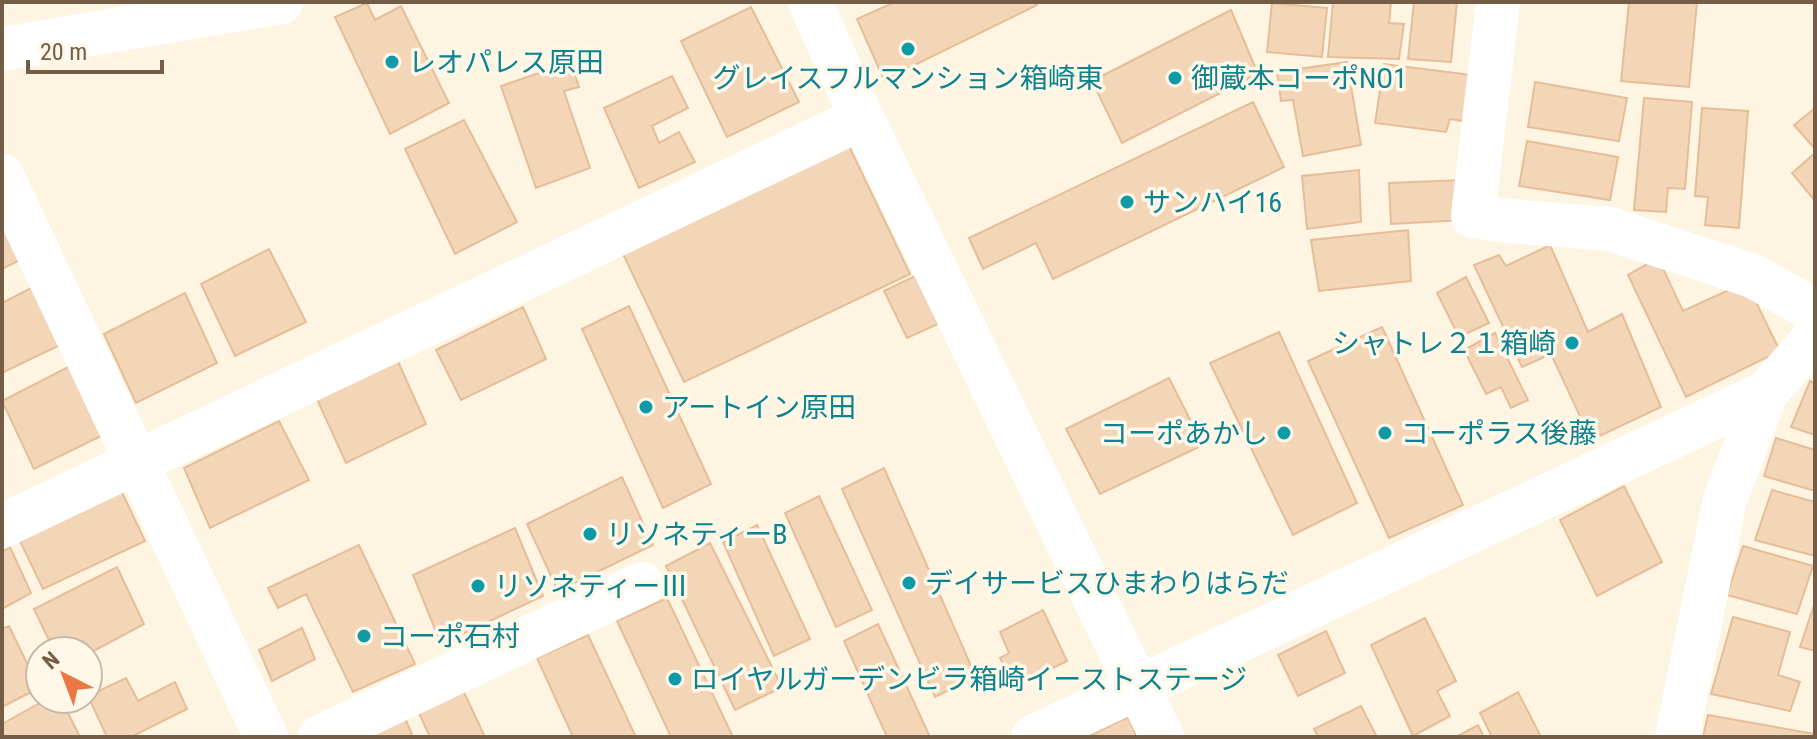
<svg xmlns="http://www.w3.org/2000/svg" width="1817" height="739" viewBox="0 0 1817 739" font-family="'Roboto Condensed','Noto Sans JP',sans-serif">
	<style>
		.building { fill: #f3d5b8; stroke: #e6bd98; stroke-width: 2 }
		.lines { fill: none; stroke-linecap: round; stroke-linejoin: round }
		.minor { stroke: #fff; stroke-width: 44 }
		.culture-dot { fill: #0f9aa8; stroke: #fff8e8; stroke-width: 3 }
		.labels { text-anchor: middle; dominant-baseline: central; stroke-width: 7; stroke-linejoin: round; paint-order: stroke }
		.culture-label { font-size: 28px; fill: #0d838f; stroke: #fff8e8; text-anchor: start }
	</style>
	<rect width="100%" height="100%" fill="#fdf5e1"/>
	<path class="building" d="M895 2H1036L1037 5 884 80 857 19Z
		M1333 2H1391L1389 23 1404 24 1399 59 1328 57Z
		M1414 2H1457L1451 62 1408 59Z
		M1629 2H1697L1689 87 1621 81Z
		M367 3 375 20 401 6 449 103 390 134 335 17Z
		M1272 3 1327 8 1322 57 1267 52Z
		M751 7 799 102 727 137 681 41Z
		M1231 10 1258 74 1122 143 1092 81Z
		M571 62 579 87 564 91 590 168 536 188 501 86Z
		M1347 62 1361 145 1303 156 1293 100 1281 101 1277 72Z
		M1384 64 1472 75 1463 121 1450 119 1446 132 1375 123Z
		M672 76 688 108 652 126 659 143 679 132 695 162 639 188 604 108Z
		M1535 82 1627 98 1619 141 1528 127Z
		M1644 98 1692 102 1685 189 1668 188 1666 212 1634 210Z
		M1253 102 1284 167 1053 279 1036 243 983 269 969 238Z
		M1702 108 1748 111 1739 228 1705 225 1708 197 1695 196Z
		M1815 108V149L1794 125Z
		M464 120 517 222 455 254 405 149Z
		M1527 141 1618 157 1610 200 1519 186Z
		M849 146 910 274 684 382 623 254Z
		M1815 153V201L1792 173Z
		M1359 170 1361 222 1307 229 1302 176Z
		M1462 180 1463 220 1391 224 1389 183Z
		M2 211 26 257 2 269Z
		M1408 230 1411 281 1319 291 1311 240Z
		M1550 245 1588 332 1622 314 1661 407 1591 440 1551 354 1522 367 1474 265 1499 255 1506 266Z
		M269 249 306 322 235 356 201 284Z
		M1658 258 1683 311 1746 282 1780 351 1686 397 1628 275Z
		M915 276 938 324 907 338 884 291Z
		M1466 277 1489 323 1459 337 1437 293Z
		M33 287 62 344 2 373V303Z
		M185 293 217 363 136 403 104 334Z
		M629 306 711 484 663 508 582 329Z
		M523 307 546 359 461 400 436 350Z
		M1382 327 1463 505 1389 538 1308 361Z
		M1279 332 1357 503 1293 535 1210 363Z
		M1495 333 1528 400 1511 408 1501 387 1486 394 1464 350Z
		M396 357 426 424 346 463 316 397Z
		M72 365 105 434 34 469 2 401Z
		M1169 378 1203 445 1100 494 1066 429Z
		M1810 381 1815 383V435L1791 427Z
		M279 421 309 480 210 528 184 468Z
		M1776 438 1815 450V491L1764 476Z
		M884 468 976 677 935 697 842 489Z
		M622 477 653 545 558 591 527 524Z
		M119 486 145 541 43 589 18 537Z
		M1624 486 1662 562 1597 596 1560 520Z
		M1772 490 1815 502V556L1755 540Z
		M819 496 872 610 836 627 785 513Z
		M757 525 810 639 774 656 723 542Z
		M515 528 543 596 441 644 413 575Z
		M710 543 782 687 735 710 666 566Z
		M359 545 415 664 353 692 306 594 278 608 268 588Z
		M1743 546 1813 566 1797 614 1727 595Z
		M10 547 31 593 2 609V552Z
		M117 567 144 624 88 654V651H54L34 609Z
		M667 598 733 737H671L617 621Z
		M1815 602V651L1800 647Z
		M1043 610 1067 661 1014 687 1000 658 1009 653 1000 632Z
		M1733 617 1790 632 1778 675 1800 682 1790 711 1711 694Z
		M1425 618 1456 681 1437 691 1450 716 1413 736 1371 645Z
		M878 624 930 737H887L844 641Z
		M9 626 39 688 2 707V629Z
		M302 628 315 659 272 681 259 650Z
		M1326 631 1345 673 1298 696 1278 655Z
		M588 635 636 737H573L537 658Z
		M126 678 138 701 175 682 187 709 131 737H107L88 696Z
		M462 688 485 737H430L417 709Z
		M1518 692 1541 737H1492L1480 713Z
		M47 699H61L80 737H2V724Z
		M1361 706 1377 737H1318L1314 729Z
		M402 711 413 737H350Z
		M1708 715 1815 734V737H1703Z
		M1128 717 1137 737H1087Z
		M1478 725 1484 737H1456Z"/>
	<g class="lines">
		<path class="minor" d="M810 2 862 118 1162 737
			M1498 2 1473 216 1508 221 1610 229 1753 276 1815 311
			M2 49 281 2
			M2 176 266 737
			M2 526 862 118
			M320 737 642 584
			M1033 737 1766 393
			M1677 737 1725 499 1766 393 1815 337"/>
	</g>
	<g class="culture-dot">
		<circle cx="908" cy="49" r="8"/>
		<circle cx="392" cy="62" r="8"/>
		<circle cx="1175" cy="78" r="8"/>
		<circle cx="1127" cy="202" r="8"/>
		<circle cx="1572" cy="343" r="8"/>
		<circle cx="646" cy="407" r="8"/>
		<circle cx="1284" cy="433" r="8"/>
		<circle cx="1385" cy="433" r="8"/>
		<circle cx="590" cy="534" r="8"/>
		<circle cx="909" cy="583" r="8"/>
		<circle cx="478" cy="586" r="8"/>
		<circle cx="364" cy="636" r="8"/>
		<circle cx="675" cy="679" r="8"/>
	</g>
	<g class="labels">
		<g class="culture-label">
			<text x="408" y="62">レオパレス原田</text>
			<text x="908" y="78" text-anchor="middle">グレイスフルマンション箱崎東</text>
			<text x="1191" y="78">御蔵本コーポNO1</text>
			<text x="1143" y="202">サンハイ16</text>
			<text x="1556" y="343" text-anchor="end">シャトレ２１箱崎</text>
			<text x="662" y="407">アートイン原田</text>
			<text x="1268" y="433" text-anchor="end">コーポあかし</text>
			<text x="1401" y="433">コーポラス後藤</text>
			<text x="606" y="534">リソネティーB</text>
			<text x="925" y="583">デイサービスひまわりはらだ</text>
			<text x="494" y="586">リソネティーⅢ</text>
			<text x="380" y="636">コーポ石村</text>
			<text x="691" y="679">ロイヤルガーデンビラ箱崎イーストステージ</text>
		</g>
	</g>
	<rect width="1817" height="739" fill="none" stroke="#745c47" stroke-width="8"/>
	<g transform="translate(64 675) rotate(318)"><circle r="38" fill="#fff8e8" stroke="#c7baa8" stroke-width="2"/>
	<path d="M0-6L14 30L0 20L-14 30Z" fill="#eb7742"/>
	<text y="-12" font-size="22" font-weight="bold" text-anchor="middle" fill="#745c47">N</text>
	</g>
	<path d="M28 60v12h134v-12" fill="none" stroke="#745c47" stroke-width="4"/>
	<text x="40" y="60" font-size="24" fill="#745c47" stroke="#fff8e8" stroke-width="6" paint-order="stroke">20 m</text>
</svg>
